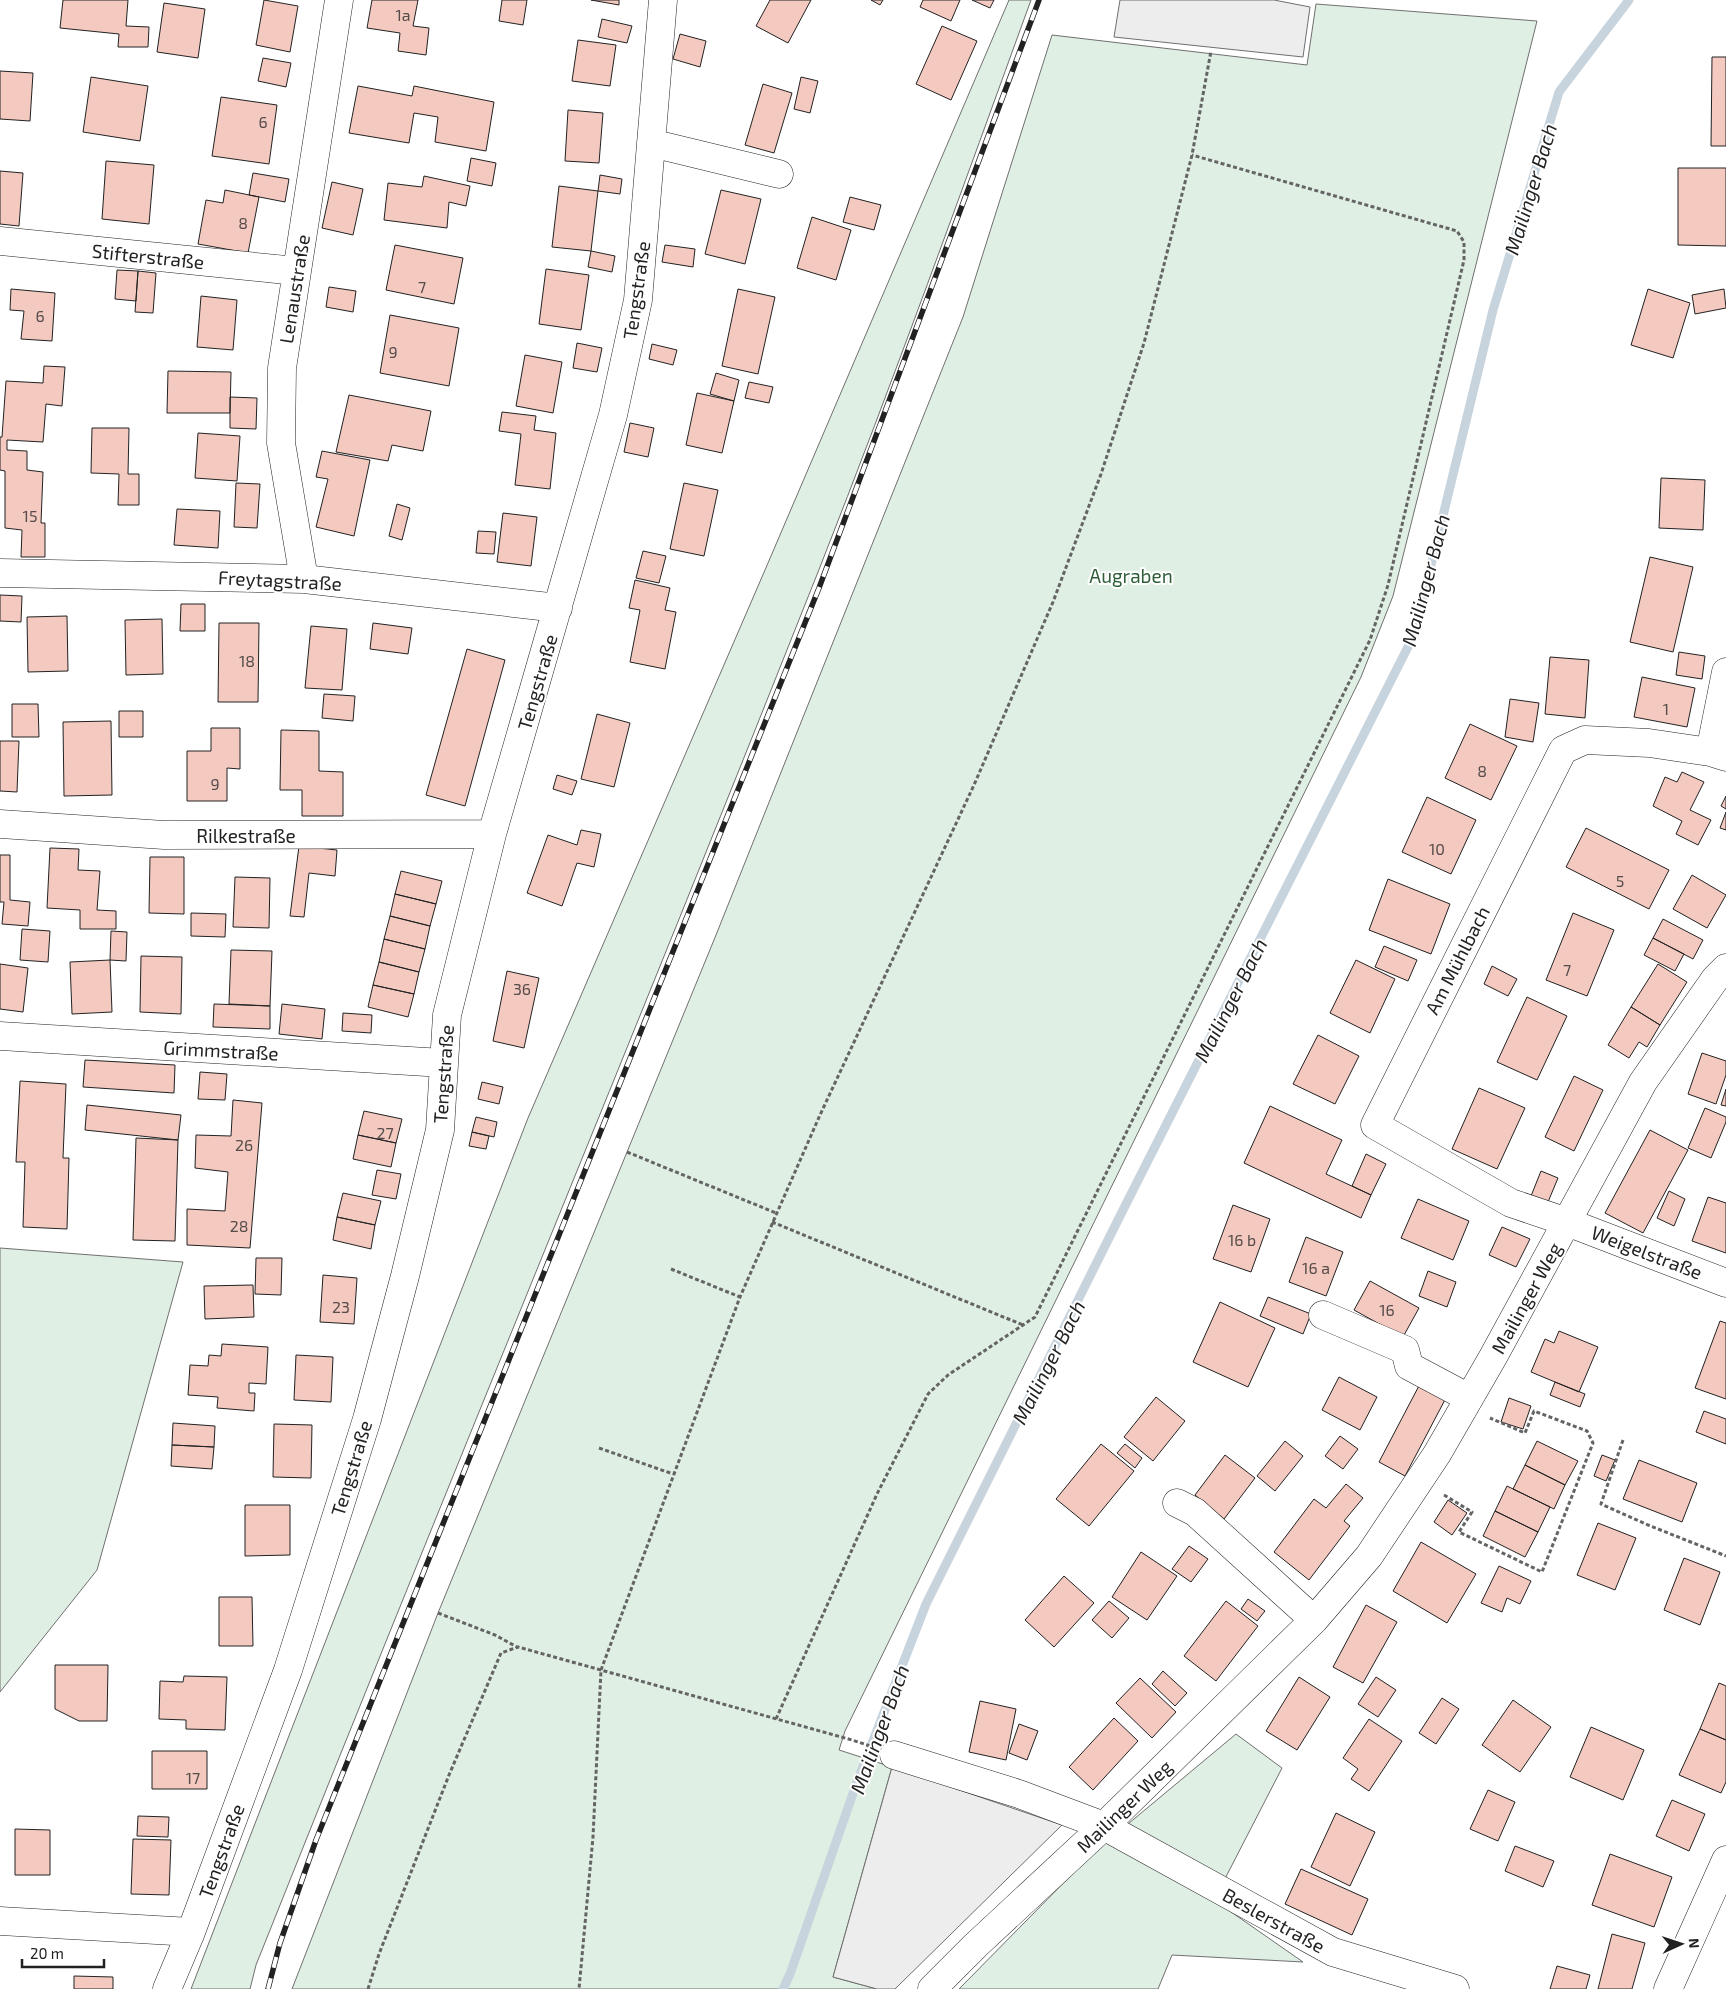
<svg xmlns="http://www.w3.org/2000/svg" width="1726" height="1989" viewBox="0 0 1726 1989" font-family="'Exo 2',sans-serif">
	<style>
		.green { fill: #e0efe3; stroke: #6f6f6f }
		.parking { fill: #ededed; stroke: #6f6f6f }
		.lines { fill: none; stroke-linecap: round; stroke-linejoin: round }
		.stream { stroke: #c7d3dd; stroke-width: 9 }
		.building { fill: #f3c9c0; stroke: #222 }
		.minor-casing { stroke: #222; stroke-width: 29 }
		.path { stroke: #646464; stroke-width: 3; stroke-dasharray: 4 2.5; stroke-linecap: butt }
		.minor { stroke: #fff; stroke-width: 28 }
		.rail-casing { stroke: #222; stroke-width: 5.5 }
		.rail { stroke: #fff; stroke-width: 4; stroke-dasharray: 11; stroke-linecap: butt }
		.labels { text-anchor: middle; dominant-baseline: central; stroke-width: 4; stroke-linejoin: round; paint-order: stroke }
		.number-label { font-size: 16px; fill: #564c4a }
		.street-label { font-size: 19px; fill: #222; stroke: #fff }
		.park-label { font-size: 19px; fill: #2f5e38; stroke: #fff }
		.water-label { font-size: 20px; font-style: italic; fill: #222; stroke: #fff }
	</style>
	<rect width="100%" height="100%" fill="#fff"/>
	<path class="green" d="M1009 0H1031C962 190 894 379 820 567 635 1034 442 1498 256 1965L250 1989H191L528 1118 765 570Z
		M1316 4 1537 21 1393 596 1361 677 845 1731 839 1750 892 1767 833 1977 877 1989H292L438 1613 716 935 963 317 1052 35 1307 65Z
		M0 1248 183 1262 97 1570 0 1692Z
		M1236 1734 1282 1768 1214 1900 1303 1962 1172 1955 1158 1989H959L1092 1854Z"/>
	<path class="parking" d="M1120 0H1274L1310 7 1303 57 1114 37Z
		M892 1767 1062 1825 895 1989H877L833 1977Z"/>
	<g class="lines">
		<path class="stream" d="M783 1989 790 1974 857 1782 926 1604 1126 1204 1414 635 1493 310 1559 92 1629 0"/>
	</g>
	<path class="building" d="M63 0H128L126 26 149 27 148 47H118L119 34 60 28Z
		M264 0 298 6 290 52 256 45Z
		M372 0H418L413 26 429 28 426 55 398 51 400 33 367 28Z
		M502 0H527L523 25 499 21Z
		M591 0H619V5Z
		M770 0H811L788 43 756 26Z
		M871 0H883L880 5Z
		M923 0H960L951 21 920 7Z
		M972 0H994L990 8Z
		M164 3 205 9 198 58 157 52Z
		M602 19 632 26 627 43 598 37Z
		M942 26 977 41 951 100 916 84Z
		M680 34 706 41 700 67 673 59Z
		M578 40 616 45 610 86 572 81Z
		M1712 57H1726V146H1711Z
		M263 58 291 63 286 87 258 81Z
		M0 71 33 73 30 121 0 119Z
		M91 77 148 86 140 141 83 132Z
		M801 77 818 81 810 113 794 109Z
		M763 84 792 93 774 153 745 145Z
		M358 86 412 96 414 86 494 102 486 151 435 142 438 117 414 113 409 143 349 133Z
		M221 97 277 105 269 164 212 156Z
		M568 110 603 113 599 163 565 161Z
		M471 158 496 163 492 186 467 181Z
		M106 161 154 165 149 224 102 219Z
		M1678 168H1726V246L1678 245Z
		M0 171 23 173 19 226 0 224Z
		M253 173 289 179 285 202 249 195Z
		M600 175 622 179 620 194 598 191Z
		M424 176 470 186 466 206 449 202 447 228 384 220 388 183 422 187Z
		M332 182 363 189 353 235 322 228Z
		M559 186 598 191 591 251 552 247Z
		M225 190 259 197 248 253 198 244 206 200 223 203Z
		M721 190 761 199 745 264 705 254Z
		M850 197 881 205 874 230 843 222Z
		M812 217 851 230 836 280 797 268Z
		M395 245 463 258 454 304 386 290Z
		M665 245 695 249 693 267 662 262Z
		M591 251 615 256 612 272 588 267Z
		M546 269 589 275 581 330 539 324Z
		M117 270 138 271 136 301 115 299Z
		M138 271 156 273 153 313 135 312Z
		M329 287 356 291 353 312 326 307Z
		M11 289 55 293 52 341 21 339 24 311 10 310Z
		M738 289 775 297 758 374 722 366Z
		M1648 289 1690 303 1673 358 1631 345Z
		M1724 289 1726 308 1695 314 1692 295Z
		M201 296 237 300 233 350 197 347Z
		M390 315 459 328 449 386 380 373Z
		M577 343 602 348 597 372 573 368Z
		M652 344 677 350 673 365 649 359Z
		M525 355 562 362 553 413 516 406Z
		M44 366 65 367 62 406 46 404 43 442 7 440V450L27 451V470L43 472 41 523H45V557H21L22 530 5 528V471L0 470V437H2L6 381 43 383Z
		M168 371 231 372 230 413H167Z
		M716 373 739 380 734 401 710 394Z
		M749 382 773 387 769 403 745 398Z
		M697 393 734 401 722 453 686 445Z
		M349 395 431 411 423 451 392 445 388 461 336 452Z
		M230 397 257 398 256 429 230 428Z
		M502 412 536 416 534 430 556 433 550 489 515 485 521 434 499 431Z
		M630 423 654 428 648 457 624 452Z
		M92 428H129L128 474H139V505H118L119 474 91 473Z
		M198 433 240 436 237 481 195 478Z
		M322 451 370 460 354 536 316 527 328 479 316 477Z
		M1661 478 1705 480 1703 530 1659 528Z
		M236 483 260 484 257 528 234 527Z
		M684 483 718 490 704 556 670 549Z
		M397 504 410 508 402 540 389 536Z
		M177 509 220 511 218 548 174 545Z
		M503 513 537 517 531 566 497 562Z
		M478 531 496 532 494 554 476 553Z
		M643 551 666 556 659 583 636 578Z
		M1650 557 1693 567 1673 652 1630 642Z
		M635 580 670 588 665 610 676 612 665 669 630 662 640 610 629 608Z
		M0 595 22 596 21 622 0 621Z
		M181 604H205V631H180Z
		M67 616 68 671 28 672 27 617Z
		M162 619 163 674 126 675 125 620Z
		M219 623H259L258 702H218Z
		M373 623 412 628 408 654 370 649Z
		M311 626 347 629 342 690 305 688Z
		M467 649 505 660 465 806 426 795Z
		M1679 652 1705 656 1702 679 1676 675Z
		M1550 657 1589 660 1585 718 1545 714Z
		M1642 677 1695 688 1687 727 1634 717Z
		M324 694 355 696 353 721 322 718Z
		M1510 699 1539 703 1533 742 1505 737Z
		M12 704H38L39 737H12Z
		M119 711H143V737H119Z
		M597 714 630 723 614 787 581 779Z
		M111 721 112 795 64 796 63 722Z
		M1470 724 1517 746 1491 800 1445 778Z
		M211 728H240V769L227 768V801H187V751H211Z
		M281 730 319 731V771L343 772V816H302V790H280Z
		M0 741H19L17 792 0 791Z
		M1682 772 1704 782 1690 810 1711 820 1698 845 1676 834 1682 821 1653 806 1665 777 1677 782Z
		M557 775 577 781 572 795 553 789Z
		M1726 796V809L1721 806Z
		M1427 797 1476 820 1451 874 1402 852Z
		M1726 812V830L1720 828Z
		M1586 828 1669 870 1649 909 1566 867Z
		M581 830 601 834 594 867 577 863 562 906 527 893 548 835 577 845Z
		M299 846 337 850 335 876 309 873 304 917 290 916Z
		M50 848 79 849 78 870 100 871 97 910 116 911V929H80V910L47 908Z
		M0 855H10V900L30 902 28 926 2 924 4 902H0Z
		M150 857H184V914L149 913Z
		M401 871 442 881 436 904 395 894Z
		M1692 875 1726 895 1707 928 1673 909Z
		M235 877 270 878 269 928 233 927Z
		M1388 879 1450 904 1431 954 1369 930Z
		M395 894 436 904 430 926 390 916Z
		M191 913 226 914 225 937 191 936Z
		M1573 913 1614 930 1587 996 1546 980Z
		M390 916 430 926 425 949 384 939Z
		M1663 919 1703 940 1693 959 1653 938Z
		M22 929 50 931 48 962 20 960Z
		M111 931 127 932 126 961 110 960Z
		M1653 938 1684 954 1675 971 1644 955Z
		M384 939 425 949 419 972 379 962Z
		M1384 946 1417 960 1408 981 1375 967Z
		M231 950 272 951 270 1006 229 1004Z
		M141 956 182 957 181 1014 140 1012Z
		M110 960 112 1012 72 1014 70 962Z
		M1356 960 1395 979 1370 1033 1330 1013Z
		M379 962 419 972 414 994 373 985Z
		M0 964 28 968 23 1012 0 1009Z
		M1658 964 1687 982 1660 1025 1631 1007Z
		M1492 966 1517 979 1508 996 1484 984Z
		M507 971 539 978 524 1048 493 1041Z
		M373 985 414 994 408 1017 368 1007Z
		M1527 997 1567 1016 1537 1080 1497 1062Z
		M214 1004 270 1006V1029L213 1027Z
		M282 1004 325 1009 322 1039 279 1034Z
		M1631 1007 1660 1025 1647 1047 1639 1042 1629 1058 1608 1045Z
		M343 1013 372 1015 371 1033 342 1031Z
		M1318 1035 1359 1056 1335 1104 1293 1084Z
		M1702 1053 1726 1061V1075L1716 1104 1688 1094Z
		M85 1060 175 1065 174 1093 83 1087Z
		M200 1072 227 1074 225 1100 198 1099Z
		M1574 1076 1603 1090 1574 1151 1545 1137Z
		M20 1081 66 1084 63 1158H69L67 1229 23 1227 25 1162H16Z
		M482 1082 503 1087 499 1104 478 1099Z
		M1479 1088 1525 1108 1497 1169 1452 1149Z
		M1726 1089V1106L1721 1105Z
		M233 1100 262 1103 250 1248 187 1245V1209L225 1211 228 1172 195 1168 196 1135 231 1136Z
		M87 1105 181 1115 178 1140 85 1130Z
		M1270 1106 1342 1140 1326 1174 1371 1195 1361 1218 1244 1163Z
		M1705 1108 1726 1117V1122L1711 1158 1688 1148Z
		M364 1111 402 1119 396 1143 358 1135Z
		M476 1117 497 1122 494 1137 472 1132Z
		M1650 1130 1688 1150 1643 1233 1605 1213Z
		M472 1132 489 1136 486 1149 469 1146Z
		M358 1135 396 1143 391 1167 353 1159Z
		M136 1138 178 1140 175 1241 133 1240Z
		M1366 1154 1386 1164 1371 1195 1352 1186Z
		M377 1170 401 1174 396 1199 372 1195Z
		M1541 1171 1558 1178 1548 1202 1531 1196Z
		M1669 1191 1685 1199 1674 1226 1657 1218Z
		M343 1193 381 1201 375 1225 337 1217Z
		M1708 1197 1726 1203V1253L1692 1241Z
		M1418 1199 1469 1221 1453 1260 1401 1238Z
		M1233 1205 1270 1219 1251 1272 1213 1259Z
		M337 1217 375 1225 371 1249 333 1240Z
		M1502 1227 1530 1239 1516 1267 1489 1255Z
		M1306 1237 1343 1252 1326 1296 1289 1282Z
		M256 1258H282L281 1295 255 1294Z
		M1428 1271 1456 1282 1447 1307 1419 1296Z
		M323 1275 357 1278 354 1324 320 1322Z
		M1370 1281 1419 1308 1403 1337 1354 1310Z
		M253 1285 254 1317 205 1319 204 1286Z
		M1268 1297 1311 1314 1303 1334 1260 1316Z
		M1220 1302 1275 1328 1248 1387 1193 1362Z
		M1720 1321 1726 1323V1399L1695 1388Z
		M1559 1331 1598 1347 1579 1392 1531 1372 1545 1339 1554 1343Z
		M222 1344 268 1347 266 1384 249 1383V1393H255L254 1411 217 1408 218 1397 188 1395 190 1365 208 1366 209 1355 221 1356Z
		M296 1355 333 1357 331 1402 294 1400Z
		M1339 1377 1377 1397 1360 1430 1322 1410Z
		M1422 1380 1448 1394 1405 1476 1379 1462Z
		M1555 1382 1585 1394 1580 1407 1550 1395Z
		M1156 1397 1185 1421 1153 1461 1124 1437Z
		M1509 1398 1531 1406 1523 1429 1501 1422Z
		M1704 1411 1726 1419V1444L1696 1432Z
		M173 1423 215 1426 214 1447 172 1445Z
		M274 1424 312 1425 311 1478 273 1477Z
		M1340 1436 1358 1449 1343 1469 1325 1456Z
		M1285 1441 1303 1456 1275 1491 1257 1476Z
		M1537 1441 1578 1461 1565 1485 1525 1465Z
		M1101 1444 1134 1471 1089 1526 1056 1499Z
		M1125 1444 1142 1458 1135 1468 1117 1453Z
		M172 1445 214 1447 212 1469 171 1466Z
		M1225 1455 1255 1478 1224 1519 1195 1495Z
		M1602 1455 1615 1460 1606 1481 1594 1476Z
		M1639 1460 1697 1483 1682 1522 1623 1499Z
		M1525 1465 1565 1485 1554 1509 1513 1489Z
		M1346 1484 1363 1498 1344 1521 1350 1526 1309 1580 1274 1552 1314 1499 1326 1508Z
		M1507 1486 1550 1507 1538 1532 1495 1511Z
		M1448 1500 1467 1513 1452 1535 1434 1522Z
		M245 1505H290V1555L245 1556Z
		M1495 1511 1538 1532 1525 1557 1483 1536Z
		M1598 1523 1636 1538 1615 1590 1577 1575Z
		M1421 1542 1476 1574 1447 1623 1393 1591Z
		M1189 1546 1208 1559 1191 1582 1172 1569Z
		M1141 1552 1177 1576 1147 1620 1112 1597Z
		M1684 1558 1720 1572 1700 1625 1664 1610Z
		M1499 1566 1531 1581 1520 1604 1507 1598 1502 1612 1481 1603Z
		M1064 1576 1094 1603 1054 1647 1025 1620Z
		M219 1597H252L253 1646H219Z
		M1248 1599 1265 1611 1257 1621 1241 1609Z
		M1109 1601 1129 1618 1112 1638 1092 1620Z
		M1226 1601 1258 1626 1216 1681 1184 1656Z
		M1366 1605 1397 1622 1363 1683 1333 1667Z
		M55 1665H108L107 1721H79L55 1709Z
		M1163 1671 1187 1693 1175 1706 1152 1684Z
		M184 1676 227 1677 225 1730 186 1729V1720L159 1719 160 1681 183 1682Z
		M1299 1677 1330 1697 1297 1750 1266 1731Z
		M1376 1677 1396 1690 1378 1717 1358 1704Z
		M1140 1678 1176 1712 1152 1738 1116 1703Z
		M1719 1683 1726 1686V1740L1700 1729Z
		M1442 1698 1459 1709 1436 1744 1419 1733Z
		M1513 1700 1551 1727 1520 1772 1482 1745Z
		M980 1701 1016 1709 1006 1760 969 1752Z
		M1114 1718 1138 1741 1093 1790 1069 1767Z
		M1369 1719 1402 1741 1369 1791 1351 1779 1358 1769 1343 1758Z
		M1019 1724 1038 1731 1027 1760 1009 1753Z
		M1591 1727 1644 1750 1623 1800 1570 1777Z
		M1700 1729 1726 1740V1782L1721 1793 1679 1775Z
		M152 1751H207V1789H152Z
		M1488 1790 1515 1802 1498 1841 1470 1829Z
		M1672 1800 1705 1814 1689 1851 1656 1836Z
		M1336 1813 1375 1832 1350 1886 1311 1867Z
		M138 1816 169 1817 168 1837 137 1836Z
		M15 1829 50 1830V1875H15Z
		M133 1839 171 1840 169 1895 131 1894Z
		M1515 1846 1554 1861 1543 1887 1505 1871Z
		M1610 1854 1672 1877 1654 1927 1592 1905Z
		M1301 1869 1368 1899 1352 1935 1285 1904Z
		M1612 1934 1645 1943 1632 1989H1598Z
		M1557 1966 1590 1975 1586 1989H1550Z
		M74 1976 113 1977V1989H74Z"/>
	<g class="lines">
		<defs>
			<path id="minor" d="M651 143 779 174
				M0 241 296 271
				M0 573 304 579 558 608
				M304 579 281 443 282 368 339 0
				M1710 752 1726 672
				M1726 757 1710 752 1649 743 1585 740 1563 750 1375 1125 1511 1203 1567 1222 1726 1283
				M0 824 164 835 492 834
				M0 1036 443 1063
				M1323 1315 1405 1350 1409 1366 1469 1398
				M1177 1503 1195 1512 1314 1620
				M894 1755 1019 1794 1104 1826 1333 1952 1455 1989
				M0 1921 191 1932
				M167 1989 191 1932 288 1670 367 1419 405 1276 440 1130 447 1015 492 834 613 415 638 300 663 0
				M932 1989 976 1945 1104 1826 1314 1620 1369 1556 1437 1454 1493 1357 1643 1082 1715 979 1726 968
				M1668 1989 1726 1860"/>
		</defs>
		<use href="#minor" class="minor-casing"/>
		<path class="path" d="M627 1152 776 1213
			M772 1222 1023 1325
			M671 1269 740 1297
			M1623 1440 1601 1504 1648 1525 1726 1556
			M599 1448 673 1474
			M1444 1495 1472 1512 1459 1532 1542 1572 1593 1443 1587 1431 1534 1411 1525 1433 1490 1418
			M438 1613 495 1635 517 1647
			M776 1719 877 1494 928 1394 948 1375 1035 1317 1370 640 1388 585 1464 260V242L1457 231 1192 155
			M870 1746 852 1740 601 1670 740 1297 820 1115 974 785 1053 602 1101 474 1144 343 1192 155 1211 51
			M368 1989 379 1954 449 1775 501 1653 518 1647 601 1670 593 1837 579 1989"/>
		<use href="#minor" class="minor"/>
		<defs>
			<path id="rail" d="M268 1989 280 1943 316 1840 819 588 1039 0"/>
		</defs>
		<use href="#rail" class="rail-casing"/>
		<use href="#rail" class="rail"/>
	</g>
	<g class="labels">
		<g class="number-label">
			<text x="403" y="14">1a</text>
			<text x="263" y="121">6</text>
			<text x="243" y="222">8</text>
			<text x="422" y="286">7</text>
			<text x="40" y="315">6</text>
			<text x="393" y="351">9</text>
			<text x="30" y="515">15</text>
			<text x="247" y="660">18</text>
			<text x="1666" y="708">1</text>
			<text x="1482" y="770">8</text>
			<text x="215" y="783">9</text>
			<text x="1437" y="848">10</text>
			<text x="1620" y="880">5</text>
			<text x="1567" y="969">7</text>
			<text x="522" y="988">36</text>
			<text x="385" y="1132">27</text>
			<text x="244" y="1144">26</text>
			<text x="239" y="1225">28</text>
			<text x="1242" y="1239">16 b</text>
			<text x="1316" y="1267">16 a</text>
			<text x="341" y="1306">23</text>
			<text x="1387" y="1309">16</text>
			<text x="193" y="1777">17</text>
		</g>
		<g class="street-label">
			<text transform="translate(148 256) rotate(6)">Stifterstraße</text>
			<text transform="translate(294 289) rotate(-81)">Lenaustraße</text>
			<text transform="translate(636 290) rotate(-82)">Tengstraße</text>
			<text transform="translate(280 580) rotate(3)">Freytagstraße</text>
			<text transform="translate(537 682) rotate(-74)">Tengstraße</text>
			<text x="246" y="835">Rilkestraße</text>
			<text transform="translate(1457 960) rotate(-63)">Am Mühlbach</text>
			<text transform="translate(221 1050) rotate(3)">Grimmstraße</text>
			<text transform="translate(443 1074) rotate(-86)">Tengstraße</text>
			<text transform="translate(1647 1252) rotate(21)">Weigelstraße</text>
			<text transform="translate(1526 1298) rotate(-61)">Mailinger Weg</text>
			<text transform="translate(351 1468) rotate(-73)">Tengstraße</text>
			<text transform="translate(1124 1806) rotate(-44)">Mailinger Weg</text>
			<text transform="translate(221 1851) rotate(-70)">Tengstraße</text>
			<text transform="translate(1274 1920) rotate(29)">Beslerstraße</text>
		</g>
		<g class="park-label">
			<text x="1131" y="575">Augraben</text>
		</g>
		<g class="water-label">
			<text transform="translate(1530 189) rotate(-73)">Mailinger Bach</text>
			<text transform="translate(1425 580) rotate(-75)">Mailinger Bach</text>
			<text transform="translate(1230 1000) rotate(-63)">Mailinger Bach</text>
			<text transform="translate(1048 1362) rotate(-63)">Mailinger Bach</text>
			<text transform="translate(879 1729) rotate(-70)">Mailinger Bach</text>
		</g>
	</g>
	<g transform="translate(1681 1944) rotate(87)" stroke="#ffffff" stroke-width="4" paint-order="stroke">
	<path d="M0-4L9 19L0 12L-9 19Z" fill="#222222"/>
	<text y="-8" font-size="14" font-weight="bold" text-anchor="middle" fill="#222222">N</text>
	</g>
	<path d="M22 1959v8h82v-8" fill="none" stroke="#222222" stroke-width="2.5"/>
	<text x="30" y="1959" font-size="15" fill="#222222" stroke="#ffffff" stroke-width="4" paint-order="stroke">20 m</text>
</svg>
